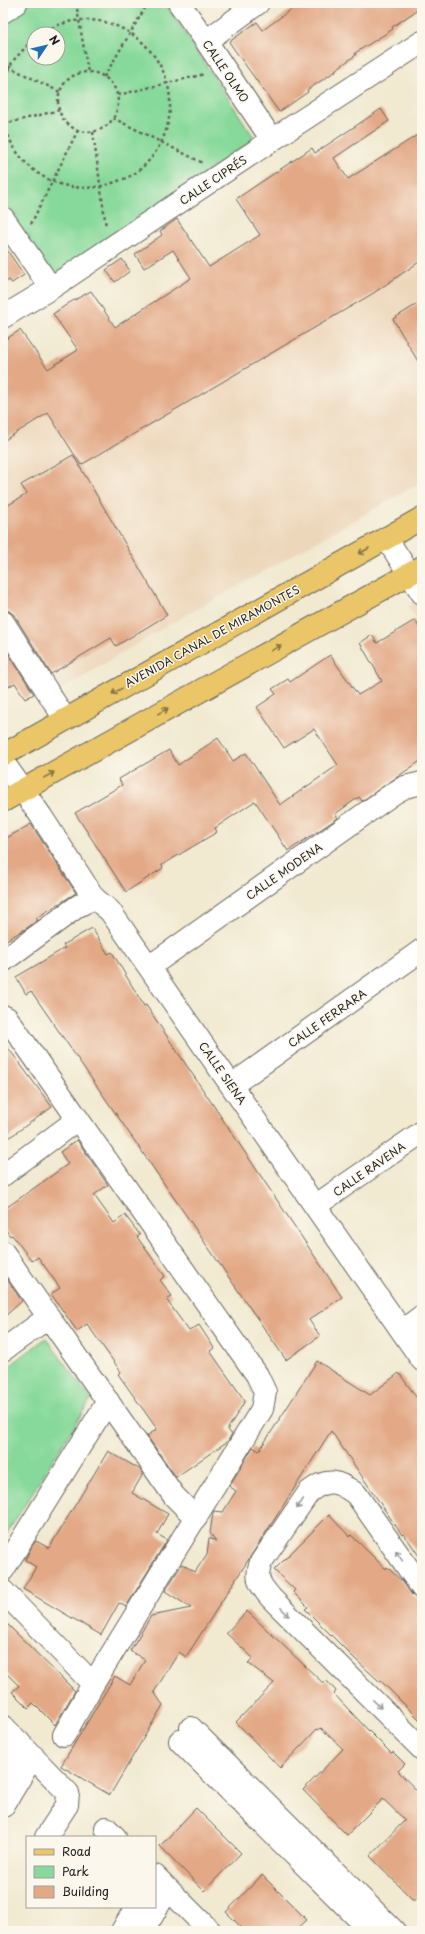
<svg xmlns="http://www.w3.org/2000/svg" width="425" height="1934" viewBox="0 0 425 1934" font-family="'Playpen Sans',sans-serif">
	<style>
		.built { fill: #edd7bb }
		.green { fill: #86d99a; stroke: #517a5b; fill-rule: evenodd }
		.building { fill: #e3a986 }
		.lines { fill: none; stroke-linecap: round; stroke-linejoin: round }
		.minor-casing { stroke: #67645b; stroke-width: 24 }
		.major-casing { stroke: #67645b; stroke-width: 24 }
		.path { stroke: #67645b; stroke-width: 2.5; stroke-dasharray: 3 3; stroke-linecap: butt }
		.minor { stroke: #fff; stroke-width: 22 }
		.major { stroke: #eac669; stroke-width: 22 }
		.oneway { stroke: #837142 }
		.oneway2 { stroke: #999 }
		.labels { text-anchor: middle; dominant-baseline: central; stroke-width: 3; stroke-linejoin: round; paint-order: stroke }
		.street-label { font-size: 11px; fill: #1c1c1c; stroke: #fbf7ec }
	</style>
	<rect width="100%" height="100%" fill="#fbf7ec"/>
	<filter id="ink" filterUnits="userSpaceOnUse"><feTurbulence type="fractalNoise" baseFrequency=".025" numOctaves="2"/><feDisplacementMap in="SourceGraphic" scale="8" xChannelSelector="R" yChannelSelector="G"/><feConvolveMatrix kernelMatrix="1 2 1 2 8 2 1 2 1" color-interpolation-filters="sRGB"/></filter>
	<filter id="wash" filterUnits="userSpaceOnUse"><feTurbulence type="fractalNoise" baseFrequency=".012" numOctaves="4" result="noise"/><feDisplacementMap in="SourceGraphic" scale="16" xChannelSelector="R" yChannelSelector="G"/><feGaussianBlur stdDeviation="0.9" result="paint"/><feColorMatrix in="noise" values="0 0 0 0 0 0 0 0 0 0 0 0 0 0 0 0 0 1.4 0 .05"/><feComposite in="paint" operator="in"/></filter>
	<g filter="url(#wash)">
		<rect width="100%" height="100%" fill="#f1e9d0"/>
		<path class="built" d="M422 132V482L153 634 46 699 3 636V398Z
			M422 598V625L408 606Z"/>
		<path class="green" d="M20 3H165L255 139 54 275 3 201V15ZM34 34H58V58H34Z
			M46 1338 91 1399 3 1540V1371Z"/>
		<g id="blocks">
			<path class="building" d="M300 3H422V7L392 27 393 29 355 53 356 55 335 70 336 71 307 90 308 92 279 112 229 42 257 22 263 30Z
				M381 109 389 121 334 158 348 179 422 132V260L372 294 81 465 48 413 3 441V341L20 330 48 369 78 350 53 314 69 303 91 291 115 327 191 278 173 250 144 268 135 254 162 235 160 231 177 219 209 267 260 235 236 199 312 148 315 153Z
				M3 244 24 275 12 283 9 280 3 284Z
				M122 259 130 271 115 282 106 270Z
				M422 301V368L393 319Z
				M73 455 167 615 116 646 111 638 51 674 14 615 9 611 3 610V508L27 494 21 485Z
				M415 620 422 632V760L362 801 359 797 335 814 338 818 288 851 255 801 215 828 217 832 162 865 163 868 126 892 75 813 122 785 119 779 169 750 178 765 218 738 233 761 246 753 280 805 338 765 314 729 284 748 257 707 276 694 272 689 288 679 290 682 330 655 358 695 382 681 360 643 372 635 377 643Z
				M3 645 34 694 25 699 15 683 3 690Z
				M31 824 76 893 36 918 38 920 27 928 3 942V840Z
				M92 928 108 954 112 952 144 1006 146 1005 342 1297 309 1320 320 1336 286 1360 31 991 26 994 16 977 65 948 63 945Z
				M3 1041 52 1107 3 1142Z
				M77 1140 108 1185 94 1195 114 1223 125 1215 140 1235 137 1237 165 1276 160 1280 172 1296 166 1299 189 1331 199 1325 214 1348 210 1351 245 1401 227 1430 232 1434 228 1441 176 1477 147 1436 157 1429 118 1374 121 1372 87 1324 77 1331 51 1294 60 1288 38 1257 32 1261 12 1235 10 1236 3 1226V1210L68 1164 60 1152Z
				M3 1274 22 1301 3 1318Z
				M317 1361 370 1395 399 1373 422 1405V1560L404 1534 402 1535 331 1431 186 1657 179 1652 154 1692 163 1705 110 1795 61 1766 115 1676 130 1685 145 1660 130 1651 151 1616 191 1608 165 1591 182 1564 195 1572 207 1554 209 1538 216 1541 210 1533 213 1513 214 1511 223 1512 236 1491 229 1486 253 1447 259 1451Z
				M108 1451 141 1470 143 1474 132 1493 168 1514 157 1534 167 1540 126 1607 119 1603 101 1635 23 1589 36 1567 25 1560 32 1546 36 1541 49 1548Z
				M329 1515 350 1537 351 1535 386 1569 387 1567 404 1583 412 1595 422 1601V1722L381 1681 380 1682 354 1658 305 1609 308 1607 293 1592 295 1590 274 1570Z
				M247 1611 323 1683 326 1680 336 1691 334 1694 367 1729 391 1753 393 1752 405 1764 398 1771 422 1796V1894L414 1901 370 1856 405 1820 383 1799 347 1835 303 1790 343 1749 321 1728 318 1730 317 1729 280 1768 236 1722 274 1683 248 1663 253 1658 226 1633Z
				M3 1620 75 1691 55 1725 33 1703 28 1708 12 1692 19 1686 3 1670Z
				M196 1808 241 1853 204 1891 160 1846Z
				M262 1875 307 1920 295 1931H245L226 1912Z"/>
		</g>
	</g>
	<g filter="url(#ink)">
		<use href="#blocks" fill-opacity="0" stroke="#67645b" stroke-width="1"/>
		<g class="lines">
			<defs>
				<path id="minor" d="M179 3 206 41 272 140
					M3 12 16 3
					M206 41 258 3
					M3 218 51 288
					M3 317 51 288 272 140 422 42
					M386 538 422 593
					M3 622 65 719
					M3 762 41 816 94 898 110 911 422 1360
					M3 961 78 906 94 898
					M149 967 394 793 405 787 422 783
					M3 1016 7 1018 257 1375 265 1392 262 1409 93 1684 64 1735
					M232 1085 422 950
					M3 1175 78 1119
					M315 1206 422 1132
					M3 1252 174 1496 196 1518
					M402 1331 422 1316
					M3 1350 49 1317
					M3 1570 108 1401
					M422 1588 356 1494C338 1481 327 1477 309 1492L261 1562C255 1580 259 1583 271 1598L422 1749
					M3 1591 93 1684
					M3 1726 68 1793 67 1805 46 1837
					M191 1728 394 1931
					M180 1741 371 1931
					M3 1769 19 1742
					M3 1806 33 1756
					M106 1828 115 1837
					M155 1876 210 1931
					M122 1931 136 1907
					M143 1931 168 1889"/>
				<path id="major" d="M3 755 422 518
					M3 801 422 567"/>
			</defs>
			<use href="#minor" class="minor-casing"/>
			<use href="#major" class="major-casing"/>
			<path class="path" d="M76 3 88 72
				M3 64 60 92
				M58 102a30 30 0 1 1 60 0a30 30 0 1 1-60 0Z
				M104 77 148 3
				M3 88 12 62 34 38
				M118 95 205 74
				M3 118C6 127 8 137 12 144 33 182 75 197 115 182 121 180 127 178 132 175 167 153 180 105 162 69 153 52 142 39 125 30 96 15 68 17 40 34
				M113 118 203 163
				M4 124 60 110
				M93 132 106 227
				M31 224 78 130"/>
			<use href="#minor" class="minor"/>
			<use href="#major" class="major"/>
		</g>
		<defs><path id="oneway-shaft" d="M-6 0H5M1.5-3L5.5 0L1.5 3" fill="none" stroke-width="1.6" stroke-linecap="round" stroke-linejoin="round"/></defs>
		<g class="oneway">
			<use href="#oneway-shaft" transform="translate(364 551) rotate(150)"/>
			<use href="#oneway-shaft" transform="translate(276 648) rotate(-29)"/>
			<use href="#oneway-shaft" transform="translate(117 691) rotate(151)"/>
			<use href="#oneway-shaft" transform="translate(163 711) rotate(-29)"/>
			<use href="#oneway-shaft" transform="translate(49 775) rotate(-29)"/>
		</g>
		<g class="oneway2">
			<use href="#oneway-shaft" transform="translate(300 1504) rotate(124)"/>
			<use href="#oneway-shaft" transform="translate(399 1556) rotate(-125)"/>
			<use href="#oneway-shaft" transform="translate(285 1612) rotate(45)"/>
			<use href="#oneway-shaft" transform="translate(377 1704) rotate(45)"/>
		</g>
	</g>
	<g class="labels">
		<g class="street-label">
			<text transform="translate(226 71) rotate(56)">CALLE OLMO</text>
			<text transform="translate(213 180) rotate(-34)">CALLE CIPRÉS</text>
			<text transform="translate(212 636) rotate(-29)">AVENIDA CANAL DE MIRAMONTES</text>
			<text transform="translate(284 871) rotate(-35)">CALLE MODENA</text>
			<text transform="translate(327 1018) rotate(-35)">CALLE FERRARA</text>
			<text transform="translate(223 1073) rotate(55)">CALLE SIENA</text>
			<text transform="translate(369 1169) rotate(-35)">CALLE RAVENA</text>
		</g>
	</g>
	<rect width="425" height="1934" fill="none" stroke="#fbf7ec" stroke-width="16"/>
	<rect x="26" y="1836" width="130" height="72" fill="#fbf7ec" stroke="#a29f99"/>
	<rect x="34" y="1849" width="20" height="6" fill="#eac669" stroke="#a29f99"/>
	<text x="62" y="1856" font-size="12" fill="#1c1c1c">Road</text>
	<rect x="34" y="1866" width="20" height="12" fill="#86d99a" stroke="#a29f99"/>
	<text x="62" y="1876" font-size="12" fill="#1c1c1c">Park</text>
	<rect x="34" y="1886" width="20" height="12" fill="#e3a986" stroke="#a29f99"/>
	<text x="62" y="1896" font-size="12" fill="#1c1c1c">Building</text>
	<g transform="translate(46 46) rotate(55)"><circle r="19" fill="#fbf7ec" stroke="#a29f99"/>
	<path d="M0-3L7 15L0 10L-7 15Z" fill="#1f6fb2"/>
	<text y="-6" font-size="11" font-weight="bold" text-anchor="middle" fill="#1c1c1c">N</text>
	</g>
</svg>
